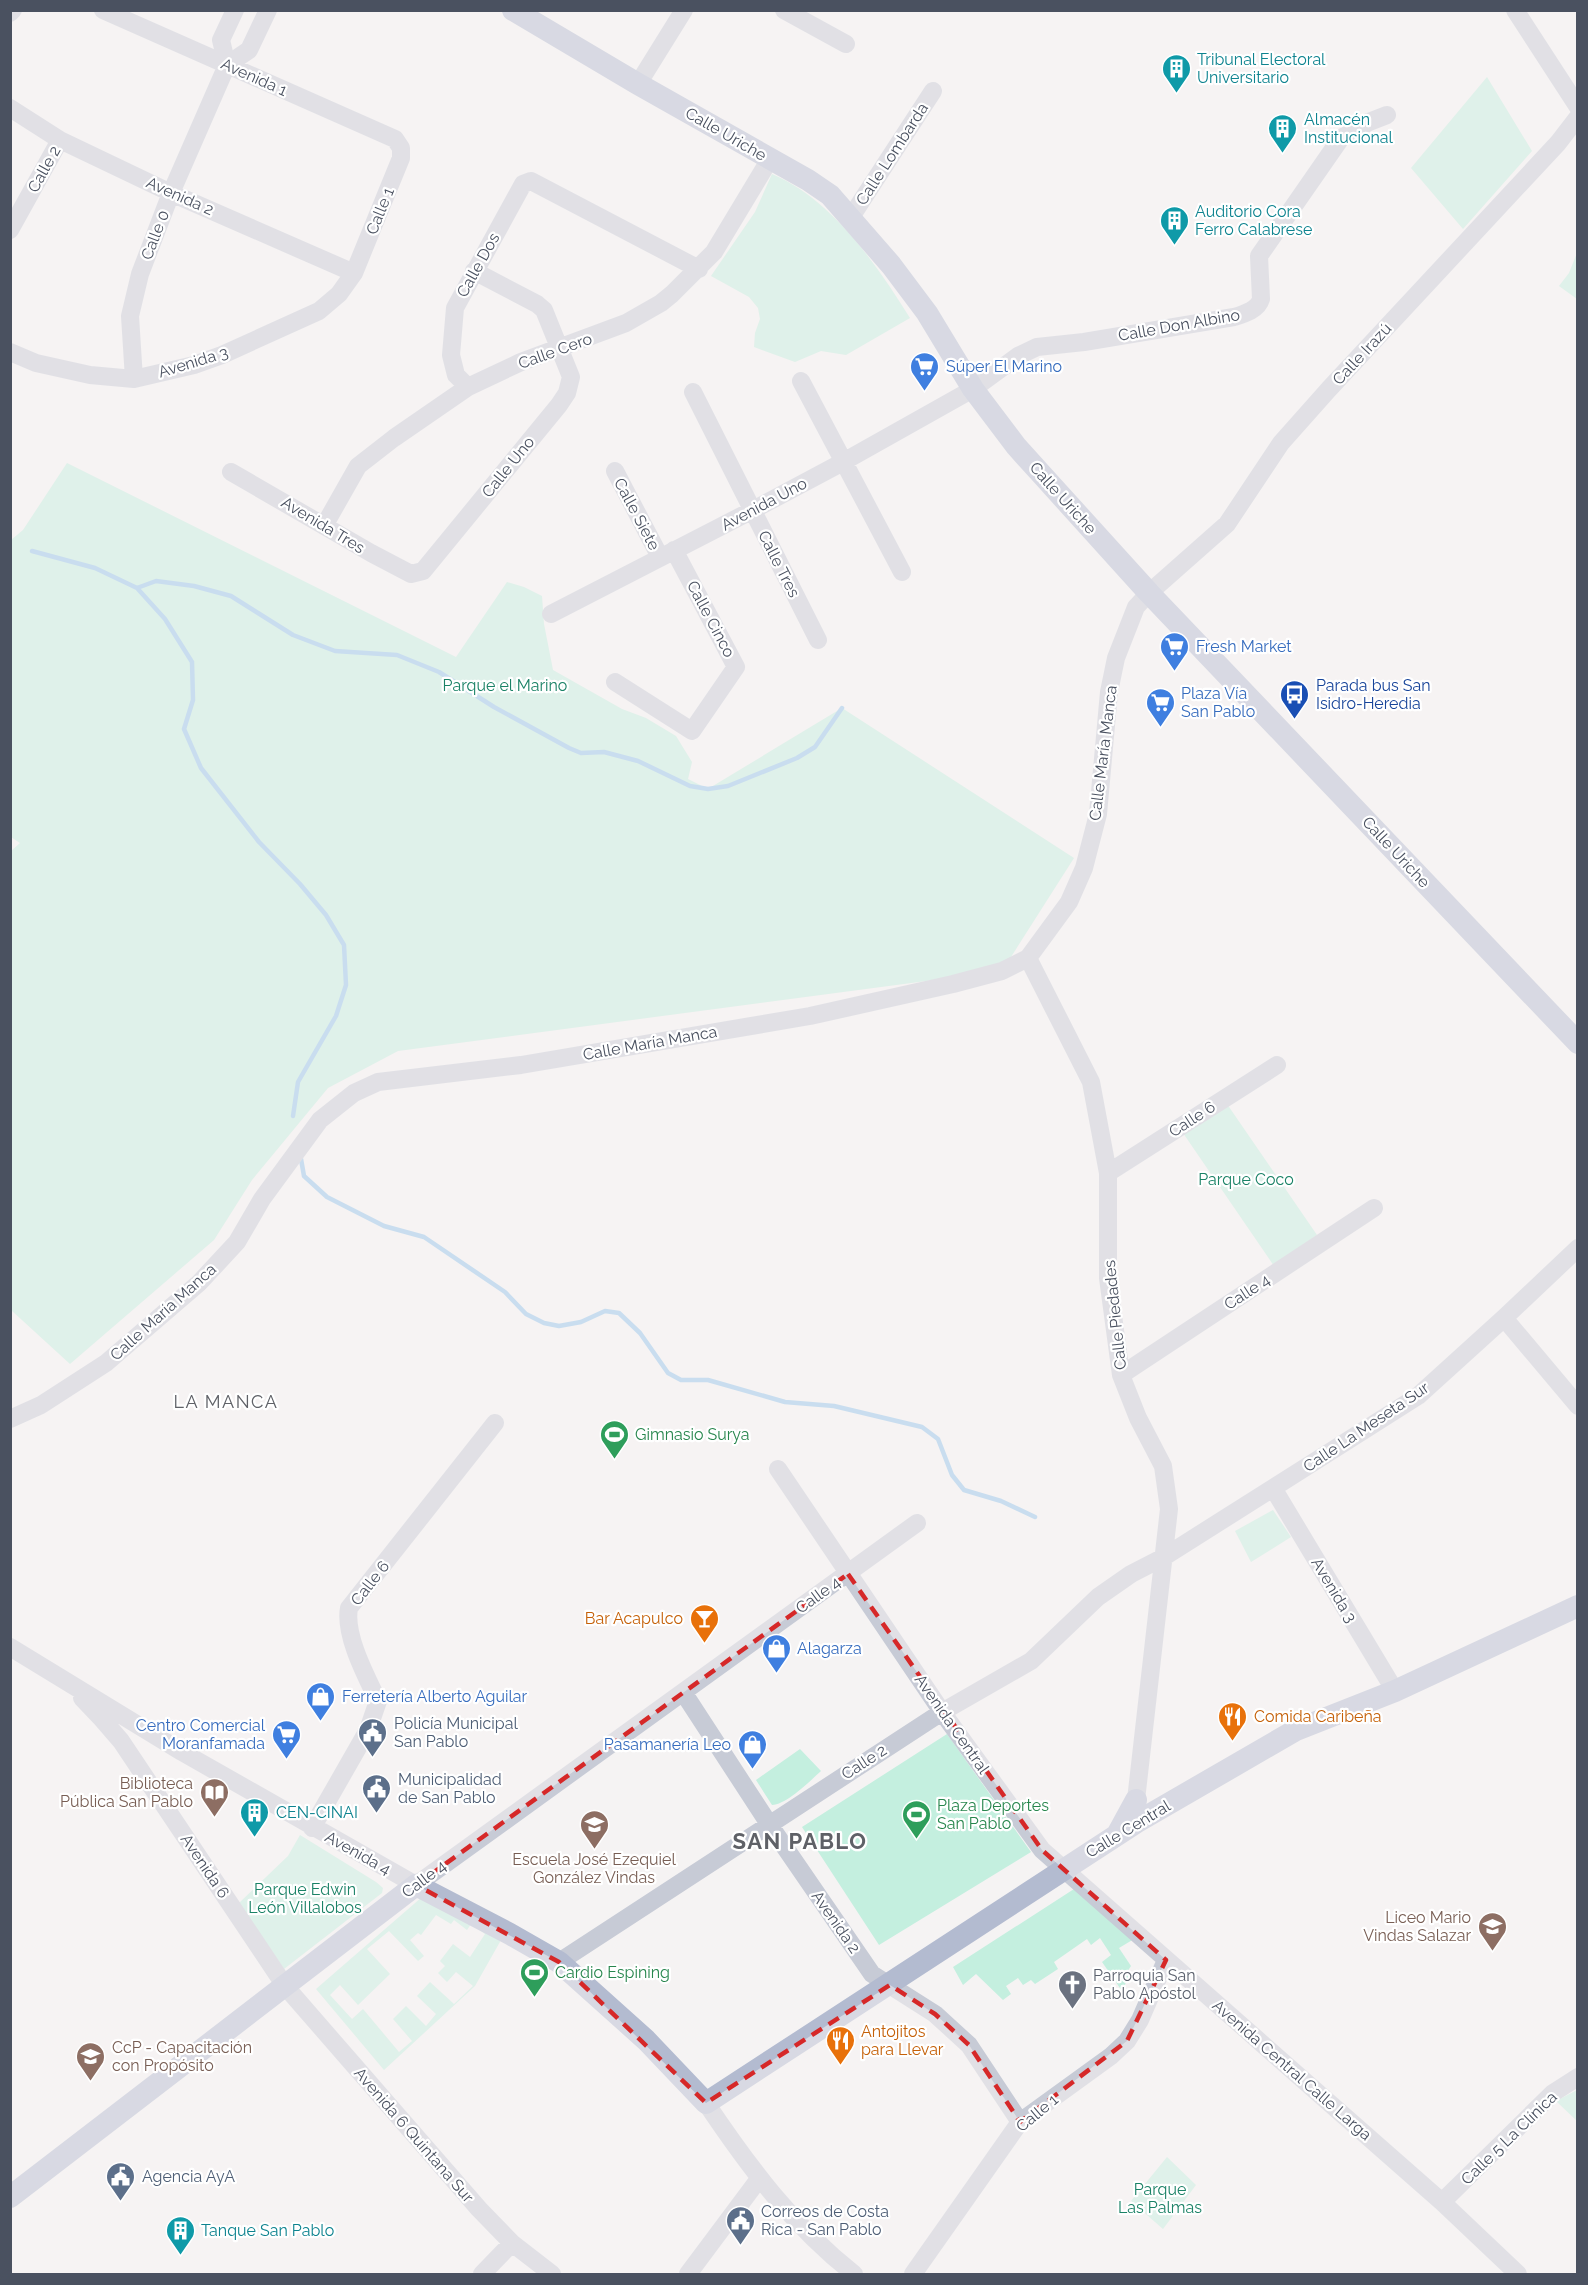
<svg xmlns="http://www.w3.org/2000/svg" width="1588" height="2285" viewBox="0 0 1588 2285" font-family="Raleway,sans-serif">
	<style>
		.green { fill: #c4efdf; fill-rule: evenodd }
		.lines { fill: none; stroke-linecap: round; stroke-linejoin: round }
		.stream { stroke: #92c4eb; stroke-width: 4.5 }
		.minor { stroke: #c7cbd6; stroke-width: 18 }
		.major { stroke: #b3bbd0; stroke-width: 22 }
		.marked { fill: none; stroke: #d62828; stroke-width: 4.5; stroke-dasharray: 12 8; stroke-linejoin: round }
		.labels { text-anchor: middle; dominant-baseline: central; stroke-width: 4.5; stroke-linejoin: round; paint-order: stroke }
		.culture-label { font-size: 16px; fill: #0d838f; stroke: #fff; text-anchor: start }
		.street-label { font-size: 16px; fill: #4a5160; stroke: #fff }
		.shop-label { font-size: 16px; fill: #366cbe; stroke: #fff; text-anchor: start }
		.park-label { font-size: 16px; fill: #1a8266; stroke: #fff }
		.transit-label { font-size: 16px; fill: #164399; stroke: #fff; text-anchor: start }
		.leisure-label { font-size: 16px; fill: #27864d; stroke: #fff; text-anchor: start }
		.food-label { font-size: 16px; fill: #c56008; stroke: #fff; text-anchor: start }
		.service-label { font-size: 16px; fill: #4e5e75; stroke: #fff; text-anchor: start }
		.education-label { font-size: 16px; fill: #785e54; stroke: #fff; text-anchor: end }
		.worship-label { font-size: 16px; fill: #5b616d; stroke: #fff; text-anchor: start }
		.neighbourhood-label { font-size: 18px; letter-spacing: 1.5px; fill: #5f6167; stroke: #fff }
		.district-label { font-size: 22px; font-weight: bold; letter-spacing: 1.5px; fill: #5f6167; stroke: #fff }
	</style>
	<rect width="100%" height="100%" fill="#f5f3f3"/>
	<path class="green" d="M1487 77 1532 151 1463 229 1411 168Z
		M772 174C833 200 876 264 910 318L846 355 821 351 795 362 754 347 755 333 760 319 758 308 749 297 711 276 755 212Z
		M1577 253V299L1559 286 1569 273Z
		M67 463 456 657 507 582 524 587 542 596 544 624 553 670 622 709 646 718 676 736 692 762 688 779 708 789 842 708 1074 858 1002 971 398 1051 328 1088 252 1180 214 1240 70 1364 11 1310 10 852 20 843 11 837V540L23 530Z
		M1227 1104 1317 1235 1274 1266 1183 1133Z
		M1273 1510 1291 1537 1251 1562 1235 1531Z
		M947 1734 1031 1852 879 1945 802 1827Z
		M800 1749 821 1771C810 1781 786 1805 772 1805L756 1780Z
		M300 1835 376 1882 383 1888 382 1893 284 1969 239 1903 288 1856Z
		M1074 1889 1134 1939 1119 1948 1131 1966 1125 1975 1129 1976 1122 1991 1102 1962 1111 1955 1100 1938 1091 1945 1087 1939 1054 1962 1058 1969 1035 1984 1031 1980 1023 1985 1018 1978 1006 1986 1011 1994 1003 2000 976 1974 963 1985 953 1967Z
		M422 1897 501 1940 475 1986 384 2070 316 1989ZM436 1915 451 1924 454 1920 467 1930 471 1924 485 1934 470 1957 453 1944 440 1961 445 1966 438 1973 447 1982 456 1972 473 1986 454 2004 430 1982 417 1996 436 2014 426 2026 406 2006 393 2019 412 2041 399 2052 363 2009 352 2019 330 1995 340 1985 358 2005 390 1974 367 1949 389 1931 418 1961 424 1956 410 1940 418 1933 421 1935Z
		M1577 2090V2121L1556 2101Z
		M1167 2157 1196 2185 1163 2229 1131 2201Z"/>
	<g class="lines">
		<path class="stream" d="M32 551 95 568 137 588 156 581 194 586 231 596 293 635 335 651 397 655 439 672 494 707 569 748 581 753 604 752 638 761 690 786 708 789 728 786 797 758 815 747 842 708
			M137 588 165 619 192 662 193 700 184 729 201 768 259 842 300 884 326 915 344 945 346 985 336 1016 298 1082 293 1116
			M301 1159 304 1176 327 1197 384 1226 424 1237 505 1292 526 1314 544 1323 559 1326 581 1322 605 1311 619 1313 640 1333 668 1373 681 1380H708L785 1402 834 1406 922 1427 938 1439 952 1475 964 1490 1001 1501 1035 1517"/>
		<path class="minor" d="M784 10 846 44
			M1515 10 1578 107
			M10 13 13 10
			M227 65 221 40 235 10
			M638 84 684 10
			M10 108 60 140 171 193 354 273
			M851 217 933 91
			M10 230 60 140
			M10 352 36 363 90 375 134 379 194 365 222 355 319 311 339 294 354 273 401 158V148L395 139 103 10
			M134 379 130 316 140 274 171 193 227 65 249 50 268 10
			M801 381 902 572
			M468 387 456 375 451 355 455 308 523 184 531 181 699 269
			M693 392 818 640
			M615 471 660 557
			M231 472 371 553 411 574 423 571 559 405 567 393 571 377 544 310 537 304 474 271
			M324 526 358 466 394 438 468 387 521 362 626 323 661 303 672 294 714 252 770 159
			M551 614 751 511 843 462 973 389 1018 356 1037 347 1084 342 1234 317C1244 314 1258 310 1261 299L1259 256 1341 138 1369 122 1387 115
			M615 682 692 731 736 667 674 550
			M1028 958 1091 1082 1108 1173V1278L1121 1375 1138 1418 1163 1466 1169 1509 1136 1800V1812
			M1108 1173 1277 1065
			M1504 1318 1578 1406
			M1121 1375 1374 1208
			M10 1419 41 1405 106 1363 199 1283 237 1242 262 1199 320 1120 354 1093 378 1082 521 1065 810 1016 953 984 1002 971 1028 958 1069 902 1084 868 1098 814 1109 692 1116 658 1136 607 1149 593 1227 524 1281 443 1329 389 1558 143 1578 117
			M778 1469 942 1712 1042 1850 1442 2202 1518 2274
			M1273 1488 1395 1691
			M10 1647 182 1752 416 1885 917 1523
			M683 1692 769 1824 872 1974 935 2014 969 2045 1020 2122
			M82 1698 102 1719 121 1741 285 1986 479 2209 512 2243 552 2274
			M312 1828 368 1730 378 1701C366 1676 344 1635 349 1608L495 1423
			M559 1962 942 1712 1031 1661 1098 1597 1131 1574 1164 1557 1418 1396 1504 1318 1578 1248
			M706 2103C749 2167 793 2226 854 2274
			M1442 2202 1553 2093 1578 2077
			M482 2274 512 2243
			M688 2274 759 2179
			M913 2274 1020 2122 1111 2056 1127 2041 1140 2020 1166 1960"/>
		<path class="major" d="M513 10 638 84 808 180 830 195 891 265 927 313 973 389 1016 446 1044 477 1149 593 1578 1043
			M1118 1833 1136 1800
			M10 2197 416 1885 510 1934 559 1962 646 2040 706 2103 1137 1822 1296 1730 1395 1691 1578 1606"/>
	</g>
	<path d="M0 0H1588V2285H0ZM848 1574 1042 1850 1166 1960 1127 2041 1020 2122 969 2045 935 2014 890 1985 706 2103 559 1962 416 1885Z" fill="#f5f3f3" fill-opacity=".55" fill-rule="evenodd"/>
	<path class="marked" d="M848 1574 1042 1850 1166 1960 1127 2041 1020 2122 969 2045 935 2014 890 1985 706 2103 559 1962 416 1885Z"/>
	<defs>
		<symbol id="building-pin" viewBox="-11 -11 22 30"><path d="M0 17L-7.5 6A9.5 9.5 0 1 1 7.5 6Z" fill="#0f9aa8" stroke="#fff"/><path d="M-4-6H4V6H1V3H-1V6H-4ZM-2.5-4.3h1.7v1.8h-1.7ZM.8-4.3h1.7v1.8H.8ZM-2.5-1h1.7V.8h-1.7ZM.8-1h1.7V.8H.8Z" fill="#fff"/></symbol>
		<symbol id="supermarket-pin" viewBox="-11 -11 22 30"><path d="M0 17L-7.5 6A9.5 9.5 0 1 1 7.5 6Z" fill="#3f7fe0" stroke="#fff"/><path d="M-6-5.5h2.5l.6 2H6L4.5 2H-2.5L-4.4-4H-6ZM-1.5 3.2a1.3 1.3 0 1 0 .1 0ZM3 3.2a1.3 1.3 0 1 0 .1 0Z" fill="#fff"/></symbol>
		<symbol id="bus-pin" viewBox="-11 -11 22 30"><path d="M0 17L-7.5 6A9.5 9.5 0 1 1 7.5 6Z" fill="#1a4fb4" stroke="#fff"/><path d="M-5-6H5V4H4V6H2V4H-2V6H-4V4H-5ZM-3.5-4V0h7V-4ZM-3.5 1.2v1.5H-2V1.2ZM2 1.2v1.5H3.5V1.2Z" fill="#fff"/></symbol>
		<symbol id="stadium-pin" viewBox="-11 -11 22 30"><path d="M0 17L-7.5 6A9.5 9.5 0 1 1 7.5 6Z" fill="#2e9e5b" stroke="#fff"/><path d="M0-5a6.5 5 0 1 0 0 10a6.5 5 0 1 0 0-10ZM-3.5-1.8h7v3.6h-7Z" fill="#fff"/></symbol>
		<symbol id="bar-pin" viewBox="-11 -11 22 30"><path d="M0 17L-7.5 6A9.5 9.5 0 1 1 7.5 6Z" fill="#e8710a" stroke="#fff"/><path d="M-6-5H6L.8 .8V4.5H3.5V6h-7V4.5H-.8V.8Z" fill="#fff"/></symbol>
		<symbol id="shop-pin" viewBox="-11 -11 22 30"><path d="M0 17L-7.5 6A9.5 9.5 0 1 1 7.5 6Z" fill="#3f7fe0" stroke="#fff"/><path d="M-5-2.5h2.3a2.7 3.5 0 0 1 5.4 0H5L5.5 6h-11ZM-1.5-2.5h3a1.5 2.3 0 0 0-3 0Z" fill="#fff"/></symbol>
		<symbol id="restaurant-pin" viewBox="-11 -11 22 30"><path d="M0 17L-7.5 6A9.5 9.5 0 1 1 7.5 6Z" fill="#e8710a" stroke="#fff"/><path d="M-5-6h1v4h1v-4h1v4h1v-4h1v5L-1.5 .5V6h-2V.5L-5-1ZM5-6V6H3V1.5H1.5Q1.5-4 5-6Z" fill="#fff"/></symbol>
		<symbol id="civic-pin" viewBox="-11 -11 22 30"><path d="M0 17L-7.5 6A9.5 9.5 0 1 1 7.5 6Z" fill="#5c6f8a" stroke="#fff"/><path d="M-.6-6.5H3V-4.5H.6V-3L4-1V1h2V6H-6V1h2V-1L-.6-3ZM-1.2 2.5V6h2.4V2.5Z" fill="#fff"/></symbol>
		<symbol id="library-pin" viewBox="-11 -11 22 30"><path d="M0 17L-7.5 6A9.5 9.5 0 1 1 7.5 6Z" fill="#8d6e63" stroke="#fff"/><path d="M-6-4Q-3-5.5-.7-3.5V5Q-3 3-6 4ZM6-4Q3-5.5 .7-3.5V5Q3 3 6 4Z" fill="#fff"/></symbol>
		<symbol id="school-pin" viewBox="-11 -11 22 30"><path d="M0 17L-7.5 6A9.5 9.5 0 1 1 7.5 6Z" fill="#8d6e63" stroke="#fff"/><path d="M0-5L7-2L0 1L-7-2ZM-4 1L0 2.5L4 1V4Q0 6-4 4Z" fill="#fff"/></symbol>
		<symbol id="church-pin" viewBox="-11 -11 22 30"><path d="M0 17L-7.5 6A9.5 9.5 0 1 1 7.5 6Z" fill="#6b7280" stroke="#fff"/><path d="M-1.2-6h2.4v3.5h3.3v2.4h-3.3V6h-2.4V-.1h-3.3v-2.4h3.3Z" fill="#fff"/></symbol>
	</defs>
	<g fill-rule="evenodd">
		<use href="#building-pin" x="1160" y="52" width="33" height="45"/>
		<use href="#building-pin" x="1266" y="112" width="33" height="45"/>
		<use href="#building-pin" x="1158" y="204" width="33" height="45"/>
		<use href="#supermarket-pin" x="908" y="350" width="33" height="45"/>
		<use href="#supermarket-pin" x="1158" y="630" width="33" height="45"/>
		<use href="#bus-pin" x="1278" y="678" width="33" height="45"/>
		<use href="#supermarket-pin" x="1144" y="686" width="33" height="45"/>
		<use href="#stadium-pin" x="598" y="1418" width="33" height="45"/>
		<use href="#bar-pin" x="688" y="1602" width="33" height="45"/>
		<use href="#shop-pin" x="760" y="1632" width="33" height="45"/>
		<use href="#shop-pin" x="304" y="1680" width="33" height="45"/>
		<use href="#restaurant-pin" x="1216" y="1700" width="33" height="45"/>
		<use href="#civic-pin" x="356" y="1716" width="33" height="45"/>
		<use href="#supermarket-pin" x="270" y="1718" width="33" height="45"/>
		<use href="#shop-pin" x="736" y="1728" width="33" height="45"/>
		<use href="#civic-pin" x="360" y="1772" width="33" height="45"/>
		<use href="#library-pin" x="198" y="1776" width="33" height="45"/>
		<use href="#building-pin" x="238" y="1796" width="33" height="45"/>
		<use href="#stadium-pin" x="900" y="1798" width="33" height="45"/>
		<use href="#school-pin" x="578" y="1808" width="33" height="45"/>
		<use href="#school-pin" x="1476" y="1910" width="33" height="45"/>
		<use href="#stadium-pin" x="518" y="1956" width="33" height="45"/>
		<use href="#church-pin" x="1056" y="1968" width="33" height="45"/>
		<use href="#restaurant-pin" x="824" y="2024" width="33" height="45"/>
		<use href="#school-pin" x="74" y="2040" width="33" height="45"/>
		<use href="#civic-pin" x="104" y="2160" width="33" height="45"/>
		<use href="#civic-pin" x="724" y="2204" width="33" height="45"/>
		<use href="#building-pin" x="164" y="2214" width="33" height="45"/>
	</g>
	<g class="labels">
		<g class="culture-label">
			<text x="1197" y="59">Tribunal Electoral<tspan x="1197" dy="18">Universitario</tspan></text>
			<text x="1304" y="119">Almacén<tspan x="1304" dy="18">Institucional</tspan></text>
			<text x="1195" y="211">Auditorio Cora<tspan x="1195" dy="18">Ferro Calabrese</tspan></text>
			<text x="276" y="1812">CEN-CINAI</text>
			<text x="201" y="2230">Tanque San Pablo</text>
		</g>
		<g class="street-label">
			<text transform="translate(254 77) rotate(24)">Avenida 1</text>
			<text transform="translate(726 134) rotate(30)">Calle Uriche</text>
			<text transform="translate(892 154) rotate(-57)">Calle Lombarda</text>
			<text transform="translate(44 169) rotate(-61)">Calle 2</text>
			<text transform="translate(180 196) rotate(24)">Avenida 2</text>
			<text transform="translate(380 211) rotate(-68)">Calle 1</text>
			<text transform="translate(155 235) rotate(-69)">Calle 0</text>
			<text transform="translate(478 265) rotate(-61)">Calle Dos</text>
			<text transform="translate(1179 325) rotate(-10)">Calle Don Albino</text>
			<text transform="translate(555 351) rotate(-20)">Calle Cero</text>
			<text transform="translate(1362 354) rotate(-47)">Calle Irazú</text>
			<text transform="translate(193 362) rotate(-17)">Avenida 3</text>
			<text transform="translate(508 467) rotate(-51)">Calle Uno</text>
			<text transform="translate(1063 498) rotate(48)">Calle Uriche</text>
			<text transform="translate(764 504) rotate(-28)">Avenida Uno</text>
			<text transform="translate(637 514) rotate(62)">Calle Siete</text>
			<text transform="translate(323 525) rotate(31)">Avenida Tres</text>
			<text transform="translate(779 564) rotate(63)">Calle Tres</text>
			<text transform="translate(711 619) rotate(62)">Calle Cinco</text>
			<text transform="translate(1103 753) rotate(-83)">Calle María Manca</text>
			<text transform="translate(1396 852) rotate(47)">Calle Uriche</text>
			<text transform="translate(650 1043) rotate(-10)">Calle María Manca</text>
			<text transform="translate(1192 1119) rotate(-33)">Calle 6</text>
			<text transform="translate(1247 1292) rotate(-33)">Calle 4</text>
			<text transform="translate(163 1312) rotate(-42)">Calle María Manca</text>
			<text transform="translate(1115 1315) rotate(-96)">Calle Piedades</text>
			<text transform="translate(1366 1427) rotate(-34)">Calle La Meseta Sur</text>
			<text transform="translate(370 1583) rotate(-52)">Calle 6</text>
			<text transform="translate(1334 1590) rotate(59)">Avenida 3</text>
			<text transform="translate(818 1595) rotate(-36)">Calle 4</text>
			<text transform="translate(952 1724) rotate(55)">Avenida Central</text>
			<text transform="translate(864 1762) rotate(-33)">Calle 2</text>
			<text transform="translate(1128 1829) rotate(-31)">Calle Central</text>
			<text transform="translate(358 1853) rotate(29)">Avenida 4</text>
			<text transform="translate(205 1866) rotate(56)">Avenida 6</text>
			<text transform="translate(424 1879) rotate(-37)">Calle 4</text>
			<text transform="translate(836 1922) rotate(55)">Avenida 2</text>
			<text transform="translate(1292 2070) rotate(41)">Avenida Central Calle Larga</text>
			<text transform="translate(1037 2113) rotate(-40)">Calle 1</text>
			<text transform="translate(414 2135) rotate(49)">Avenida 6 Quintana Sur</text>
			<text transform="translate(1509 2138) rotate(-44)">Calle 5 La Clínica</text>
		</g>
		<g class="shop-label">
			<text x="946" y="366">Súper El Marino</text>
			<text x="1196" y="646">Fresh Market</text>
			<text x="1181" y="693">Plaza Vía<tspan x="1181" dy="18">San Pablo</tspan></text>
			<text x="797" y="1648">Alagarza</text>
			<text x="342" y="1696">Ferretería Alberto Aguilar</text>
			<text x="265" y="1725" text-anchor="end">Centro Comercial<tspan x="265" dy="18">Moranfamada</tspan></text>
			<text x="731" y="1744" text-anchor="end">Pasamanería Leo</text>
		</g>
		<g class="park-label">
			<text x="505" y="685">Parque el Marino</text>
			<text x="1246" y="1179">Parque Coco</text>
			<text x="305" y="1889">Parque Edwin<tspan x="305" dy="18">León Villalobos</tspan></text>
			<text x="1160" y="2189">Parque<tspan x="1160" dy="18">Las Palmas</tspan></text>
		</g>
		<g class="transit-label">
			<text x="1316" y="685">Parada bus San<tspan x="1316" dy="18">Isidro-Heredia</tspan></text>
		</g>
		<g class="leisure-label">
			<text x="635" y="1434">Gimnasio Surya</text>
			<text x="937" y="1805">Plaza Deportes<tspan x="937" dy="18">San Pablo</tspan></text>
			<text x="555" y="1972">Cardio Espining</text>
		</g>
		<g class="food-label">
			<text x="683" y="1618" text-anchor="end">Bar Acapulco</text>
			<text x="1254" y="1716">Comida Caribeña</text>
			<text x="861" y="2031">Antojitos<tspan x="861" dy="18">para Llevar</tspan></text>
		</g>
		<g class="service-label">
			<text x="394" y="1723">Policía Municipal<tspan x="394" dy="18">San Pablo</tspan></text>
			<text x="398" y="1779">Municipalidad<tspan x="398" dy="18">de San Pablo</tspan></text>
			<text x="142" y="2176">Agencia AyA</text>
			<text x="761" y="2211">Correos de Costa<tspan x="761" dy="18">Rica - San Pablo</tspan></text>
		</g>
		<g class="education-label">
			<text x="193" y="1783">Biblioteca<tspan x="193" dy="18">Pública San Pablo</tspan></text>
			<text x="594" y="1859" text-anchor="middle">Escuela José Ezequiel<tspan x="594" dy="18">González Vindas</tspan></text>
			<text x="1471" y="1917">Liceo Mario<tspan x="1471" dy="18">Vindas Salazar</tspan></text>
			<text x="112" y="2047" text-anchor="start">CcP - Capacitación<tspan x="112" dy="18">con Propósito</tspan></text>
		</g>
		<g class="worship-label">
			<text x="1093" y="1975">Parroquia San<tspan x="1093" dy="18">Pablo Apóstol</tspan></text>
		</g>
		<g class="neighbourhood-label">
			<text x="226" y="1401">LA MANCA</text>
		</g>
		<g class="district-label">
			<text x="800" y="1841">SAN PABLO</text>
		</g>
	</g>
	<rect width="1588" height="2285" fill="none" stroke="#4a5160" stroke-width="24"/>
</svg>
